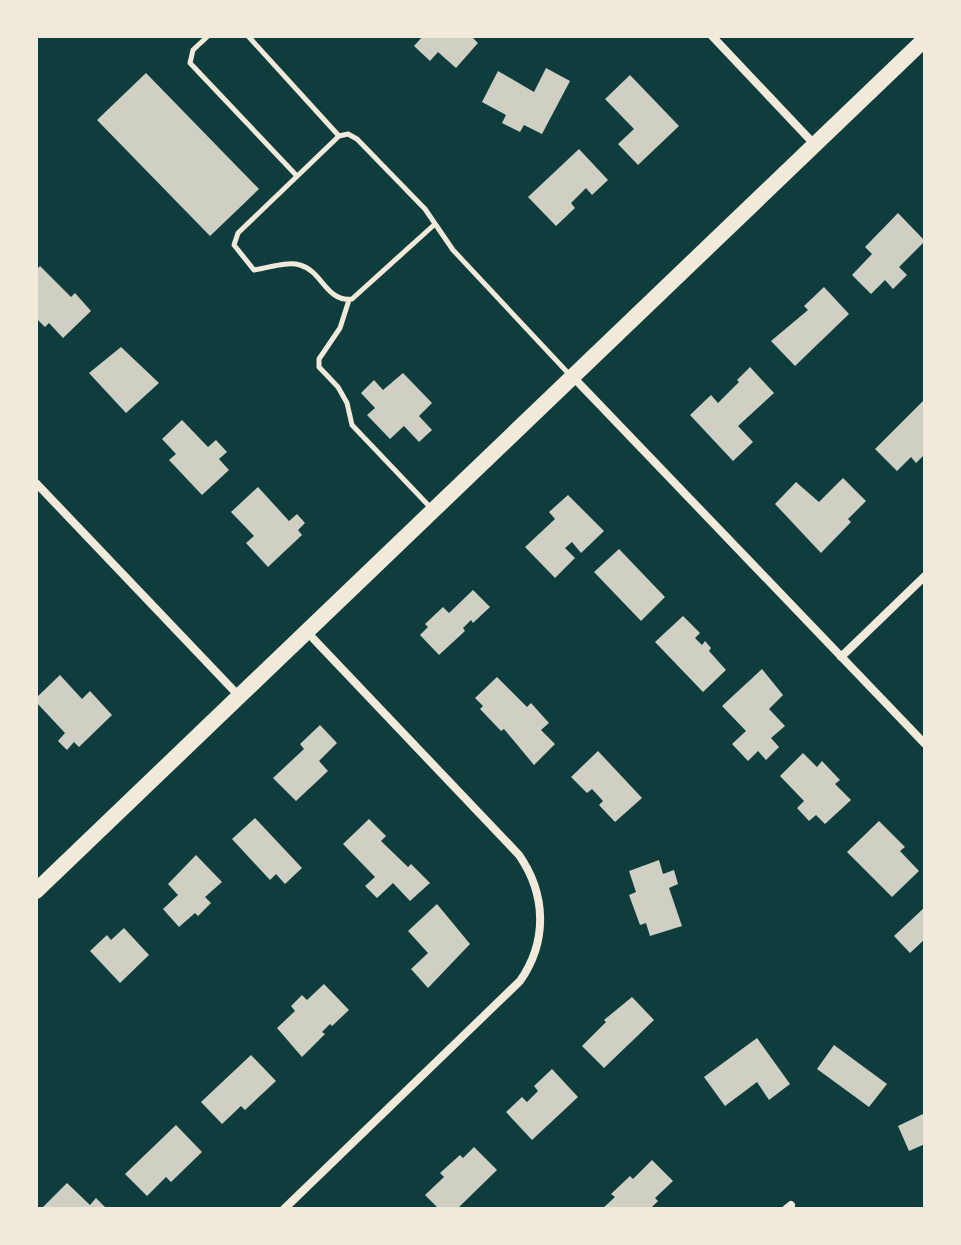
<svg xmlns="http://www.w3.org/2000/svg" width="961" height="1245" viewBox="0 0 961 1245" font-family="'IBM Plex Sans',sans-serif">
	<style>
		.building { fill: #cfcfc3 }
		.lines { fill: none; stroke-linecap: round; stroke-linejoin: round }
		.service { stroke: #f1e9da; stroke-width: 5 }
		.minor { stroke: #f1e9da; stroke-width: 8 }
		.primary { stroke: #f1e9da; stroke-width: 16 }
	</style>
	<rect width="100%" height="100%" fill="#0f3d3e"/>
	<path class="building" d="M423 36H471L478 43 456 68 438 52 430 61 414 46Z
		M546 68 570 81 542 134 524 125 520 132 502 123 506 115 482 102 498 71 534 92Z
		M146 73 259 189 210 236 97 120Z
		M630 75 679 126 638 165 618 144 634 129 605 99Z
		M579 149 608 180 592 195 586 188 571 203 575 208 556 226 528 197Z
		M898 213 925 241 899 267 907 275 893 289 885 280 871 294 852 275 872 254 865 247Z
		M40 266 71 297 75 293 91 311 63 338 49 323 45 327 36 318V270Z
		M824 287 849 314 795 366 771 341 808 310 804 306Z
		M121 347 159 383 126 413 89 373Z
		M750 367 774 393 738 426 753 442 733 461 690 415 711 395 718 403 739 382 737 380Z
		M403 373 432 403 419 416 432 430 419 442 404 426 390 439 367 415 375 408 361 393 374 380 383 390Z
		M925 399V454L916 463 911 457 897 471 875 449Z
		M182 420 208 447 216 440 227 452 219 459 229 470 202 495 169 460 176 454 162 439Z
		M843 478 866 501 848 519 851 522 821 553 775 504 796 482 819 502Z
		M258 487 289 521 297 514 305 523 298 530 302 535 268 567 246 543 254 536 231 512Z
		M568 495 604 531 581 553 572 542 565 548 575 558 555 578 525 547 555 519 549 512Z
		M619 549 665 597 641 621 594 572Z
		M473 590 490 607 473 623 471 620 463 628 465 631 439 655 420 635 428 627 425 624 443 607 449 613Z
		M683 616 700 633 695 638 702 645 705 641 711 648 709 651 726 670 703 692 655 642Z
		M762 669 783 695 769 709 785 726 771 738 779 747 766 760 758 751 748 761 732 744 746 731 722 706Z
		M60 675 82 699 90 691 112 715 79 747 74 742 67 750 58 741 65 733 36 702V698Z
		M497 677 527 707 531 703 549 723 541 730 555 744 534 765 504 729 501 731 480 709 483 706 475 698Z
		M320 725 337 743 319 761 328 771 296 801 273 778 304 749 300 744Z
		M598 751 642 798 615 822 599 805 603 801 592 789 587 793 571 777Z
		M803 753 817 767 822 761 840 780 835 784 851 800 825 824 816 815 809 821 797 808 804 801 780 776Z
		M255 818 302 868 285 884 276 874 270 880 232 839Z
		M369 819 386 836 381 841 408 867 411 864 430 883 410 901 393 883 377 898 365 886 375 877 343 844Z
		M879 821 905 847 900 851 919 871 892 897 847 852Z
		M196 855 222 882 205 897 211 903 198 916 195 913 179 927 163 909 178 895 168 884Z
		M659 860 663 874 674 870 678 884 669 888 682 926 650 936 646 923 640 925 629 895 636 892 629 871Z
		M437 904 470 944 428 988 411 969 428 953 408 931Z
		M925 907V939L910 953 894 936Z
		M124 928 149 955 120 983 90 951 107 935 111 940Z
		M324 984 349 1010 332 1026 330 1024 322 1032 325 1034 302 1057 277 1028 295 1011 291 1006 302 995 307 1000Z
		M632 997 654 1020 604 1068 582 1046 606 1022 604 1020Z
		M757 1038 790 1084 769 1100 757 1082 725 1106 704 1077Z
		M834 1045 887 1084 869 1107 817 1069Z
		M251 1055 276 1081 245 1110 241 1106 222 1124 201 1102Z
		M552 1069 578 1097 532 1140 506 1112 522 1097 527 1102 538 1091 534 1086Z
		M925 1113V1144L909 1151 898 1126Z
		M176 1125 202 1152 171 1182 166 1177 147 1196 125 1174Z
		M474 1147 497 1170 457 1209H439L425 1195 444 1177 440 1173 460 1155 463 1158Z
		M652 1160 673 1181 655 1198 658 1201 650 1209H602L615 1197 611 1194 630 1176 633 1179Z
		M67 1183 90 1205 96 1198 105 1207 41 1209Z"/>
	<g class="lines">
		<path class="service" d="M208 36 193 50 190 63 297 176
			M248 36 339 136
			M435 224 352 299C327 303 322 271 300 265 287 261 268 268 254 270L234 245 238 233 339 136 348 134 357 139 425 209 453 250 569 374
			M349 300 340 328 319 359V367L338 387 347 403 352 425 430 507"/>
		<path class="minor" d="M712 36 816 146
			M573 377 925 744
			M36 483 239 696
			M841 657 925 576
			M284 1209 520 981C548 941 546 894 519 855L307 632
			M786 1209 791 1205"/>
		<path class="primary" d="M36 891 925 39"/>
	</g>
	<rect width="961" height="1245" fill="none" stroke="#f1e9da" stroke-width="76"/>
</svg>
